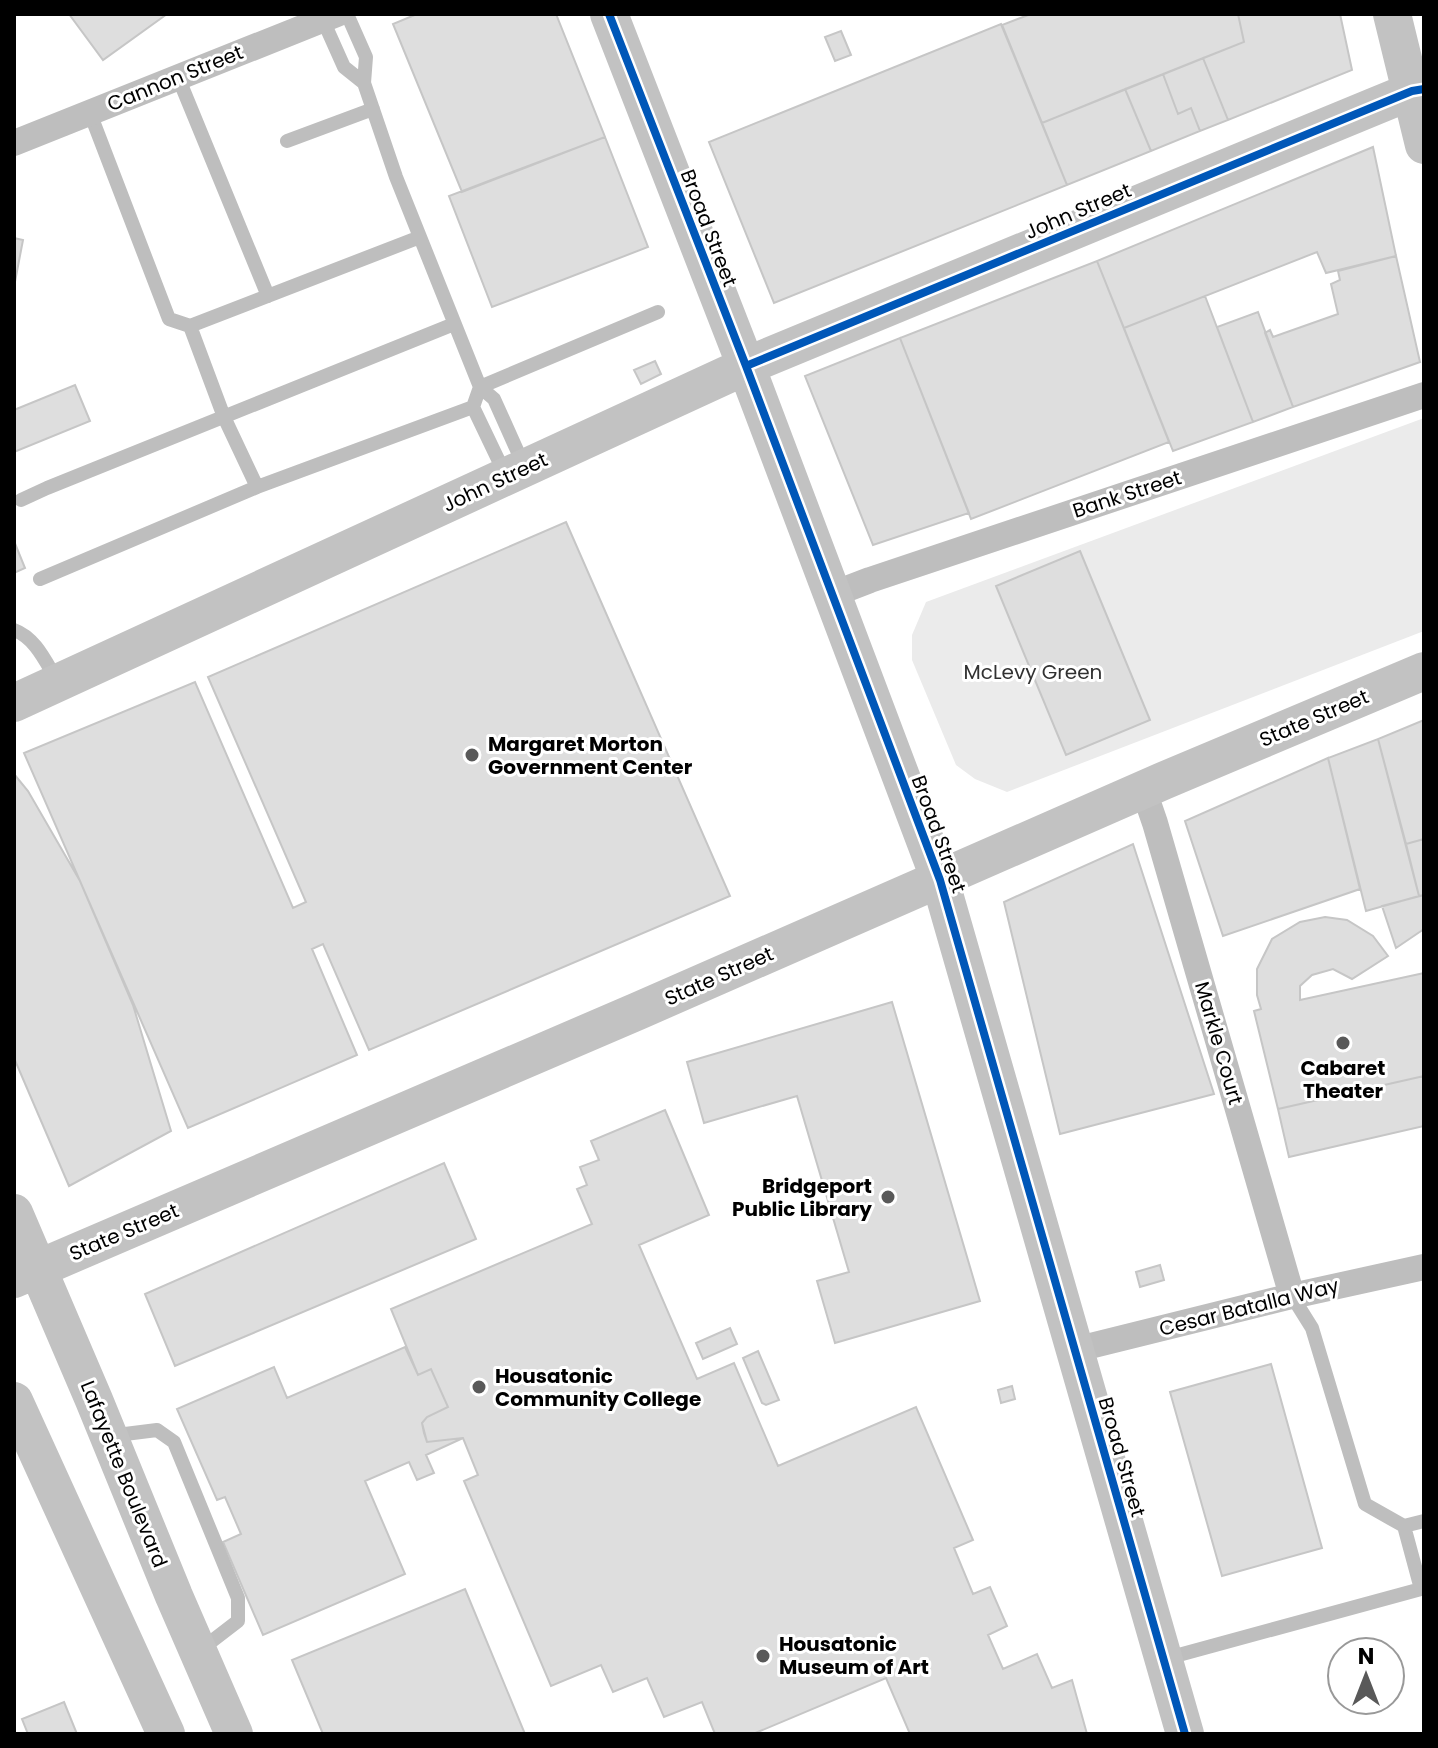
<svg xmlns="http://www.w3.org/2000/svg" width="1438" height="1748" viewBox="0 0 1438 1748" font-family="Poppins,sans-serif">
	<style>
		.green { fill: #ebebeb }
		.building { fill: #dedede; stroke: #c6c6c6; stroke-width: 2 }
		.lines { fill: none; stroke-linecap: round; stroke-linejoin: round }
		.lane { stroke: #bebebe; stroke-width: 14 }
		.street { stroke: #bebebe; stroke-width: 26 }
		.secondary { stroke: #c2c2c2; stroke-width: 38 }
		.cycleway-casing { stroke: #fff; stroke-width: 13 }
		.cycleway { stroke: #0057b8; stroke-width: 8 }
		.poi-dot { fill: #595959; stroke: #fff; stroke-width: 3 }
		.labels { text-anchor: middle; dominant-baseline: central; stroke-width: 6; stroke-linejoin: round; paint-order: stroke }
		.street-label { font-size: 20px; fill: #000; stroke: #fff }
		.park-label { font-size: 20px; fill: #313131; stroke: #fff }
		.poi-label { font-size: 20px; font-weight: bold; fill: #000; stroke: #fff; text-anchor: start }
	</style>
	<rect width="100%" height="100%" fill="#fff"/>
	<path class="green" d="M1424 418V631L1007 792 975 779 956 765 912 660V635L926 602Z"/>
	<path class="building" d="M69 14H167L103 60Z
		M417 14H556L605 137 462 192 393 24Z
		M1031 14H1238L1244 42 1042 123 1002 25Z
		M1238 14H1340L1352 70 1228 120 1203 58 1244 42Z
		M1001 24 1067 185 774 303 709 142Z
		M841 31 851 55 835 61 825 37Z
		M1203 58 1228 120 1200 131 1191 108 1178 114 1163 74Z
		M1163 74 1178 114 1191 108 1200 131 1151 151 1125 89Z
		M1125 89 1151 151 1067 185 1042 123Z
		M605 137 648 247 492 307 449 196Z
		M1373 147 1396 256 1326 273 1317 252 1124 328 1097 261Z
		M14 238 23 240 14 287Z
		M1396 256 1420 362 1293 407 1265 333 1270 330 1273 337 1338 314 1331 284 1340 280 1338 271Z
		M1097 261 1169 442 971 519 900 338Z
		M1205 296 1253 422 1173 451 1124 328Z
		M1258 312 1293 407 1253 422 1217 327Z
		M900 338 969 513 873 545 805 376Z
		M655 361 661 374 641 384 634 370Z
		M75 385 90 421 14 452V410Z
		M566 522 730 896 369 1050 323 944 312 949 357 1055 188 1128 24 753 195 682 293 908 306 902 208 677Z
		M14 541 25 568 14 573Z
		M1080 551 1150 720 1066 755 996 586Z
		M1424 720V839L1406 844 1378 739Z
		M1378 739 1419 896 1366 911 1328 758Z
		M1328 758 1360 889 1223 936 1185 821Z
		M14 774 28 791 80 881 133 1005 171 1131 69 1186 14 1058Z
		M1424 839V895L1419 896 1406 844Z
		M1133 844 1214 1094 1060 1134 1004 902Z
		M1424 895V929L1396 948 1382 906Z
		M1325 917 1347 920 1373 936 1388 956 1352 979 1333 969 1312 975 1300 986V1000L1424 973V1076L1278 1109 1254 1011 1261 1009 1257 995V969L1272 939 1300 922Z
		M892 1002 980 1301 835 1343 817 1281 849 1272 797 1096 704 1123 687 1062Z
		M1424 1076V1126L1289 1157 1278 1109Z
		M665 1110 709 1215 639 1245 697 1379 734 1363 778 1466 916 1407 973 1540 954 1548 973 1594 990 1587 1007 1626 988 1635 1003 1669 1037 1654 1052 1688 1072 1680 1087 1734H910L886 1678 753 1734H715L702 1702 664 1717 647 1678 613 1692 601 1665 551 1686 464 1481 478 1475 463 1438 427 1442 424 1433 422 1423 427 1417 448 1407 431 1369 418 1375 391 1309 592 1224 577 1189 587 1185 580 1167 599 1160 591 1141Z
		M444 1163 476 1239 175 1366 145 1294Z
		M1160 1265 1164 1280 1140 1287 1136 1272Z
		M730 1328 737 1344 703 1359 696 1343Z
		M405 1347 418 1375 431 1369 448 1407 427 1417 422 1423 427 1442 463 1438 426 1455 434 1473 417 1480 409 1462 365 1481 405 1574 263 1635 223 1542 241 1534 225 1497 217 1500 177 1409 274 1367 287 1398Z
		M758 1351 779 1400 766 1405 762 1403 743 1358Z
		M1271 1364 1322 1548 1222 1576 1170 1392Z
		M1012 1386 1015 1399 1001 1403 998 1390Z
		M465 1589 525 1734H323L292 1660Z
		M64 1702 77 1734H28L22 1719Z"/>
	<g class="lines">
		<path class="lane" d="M347 14 366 57 364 83 396 177 480 387 658 312
			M323 20 344 67 364 83
			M178 77 268 296
			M90 113 169 319 190 326 420 237
			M287 141 373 109
			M506 476 473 407 480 387 494 399 525 468
			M257 487 473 407
			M21 500 47 488 454 324
			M40 579 257 487 224 417 190 326
			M14 630C36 638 46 663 58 682
			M1292 1296 1312 1328 1365 1504 1404 1526
			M109 1436 157 1430 174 1442 238 1598V1621L199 1651
			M1164 1659 1421 1589 1404 1526 1424 1521"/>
		<path class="street" d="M14 143 337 14
			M831 595 870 580 1424 395
			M1144 791 1155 823 1292 1296
			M1074 1350 1292 1296 1424 1267"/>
		<path class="secondary" d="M609 14 746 366 940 880 1185 1734
			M1392 14 1424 145
			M14 703 746 366 1373 107 1412 91 1424 89
			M14 1213 94 1400 174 1596 234 1734
			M14 1279 638 1011 1163 781 1424 671
			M14 1401 166 1734"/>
		<defs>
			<path id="cycleway" d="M609 14 746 366 940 880 1185 1734
				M746 366 1373 107 1412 91 1424 89"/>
		</defs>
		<use href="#cycleway" class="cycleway-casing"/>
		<use href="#cycleway" class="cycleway"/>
	</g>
	<g class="poi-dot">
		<circle cx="472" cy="755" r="8"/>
		<circle cx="1343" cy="1043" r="8"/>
		<circle cx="888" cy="1197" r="8"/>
		<circle cx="479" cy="1387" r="8"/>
		<circle cx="763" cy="1656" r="8"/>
	</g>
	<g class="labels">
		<g class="street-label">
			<text transform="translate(175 78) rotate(-22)">Cannon Street</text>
			<text transform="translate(1078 211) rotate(-23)">John Street</text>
			<text transform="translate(709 228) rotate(69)">Broad Street</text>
			<text transform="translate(495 482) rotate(-25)">John Street</text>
			<text transform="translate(1127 494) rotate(-18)">Bank Street</text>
			<text transform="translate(1314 718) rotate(-23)">State Street</text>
			<text transform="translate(939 834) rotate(70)">Broad Street</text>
			<text transform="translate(719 976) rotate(-24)">State Street</text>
			<text transform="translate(1219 1043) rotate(74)">Markle Court</text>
			<text transform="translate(124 1232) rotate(-23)">State Street</text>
			<text transform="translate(1249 1307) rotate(-14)">Cesar Batalla Way</text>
			<text transform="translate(1122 1457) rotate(74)">Broad Street</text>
			<text transform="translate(124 1474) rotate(68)">Lafayette Boulevard</text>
		</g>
		<g class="park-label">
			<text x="1033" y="672">McLevy Green</text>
		</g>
		<g class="poi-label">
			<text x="488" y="744">Margaret Morton<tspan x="488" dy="23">Government Center</tspan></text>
			<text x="1343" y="1068" text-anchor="middle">Cabaret<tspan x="1343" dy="23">Theater</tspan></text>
			<text x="872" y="1186" text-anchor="end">Bridgeport<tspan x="872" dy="23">Public Library</tspan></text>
			<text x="495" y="1376">Housatonic<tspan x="495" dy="23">Community College</tspan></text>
			<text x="779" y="1644">Housatonic<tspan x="779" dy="23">Museum of Art</tspan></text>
		</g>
	</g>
	<rect width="1438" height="1748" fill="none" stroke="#000000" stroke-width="32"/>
	<g transform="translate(1366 1676)"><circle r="38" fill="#ffffff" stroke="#999999" stroke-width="2"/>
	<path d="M0-6L14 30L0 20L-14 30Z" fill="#595959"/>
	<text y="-12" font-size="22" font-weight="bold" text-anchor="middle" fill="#000000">N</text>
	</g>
</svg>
